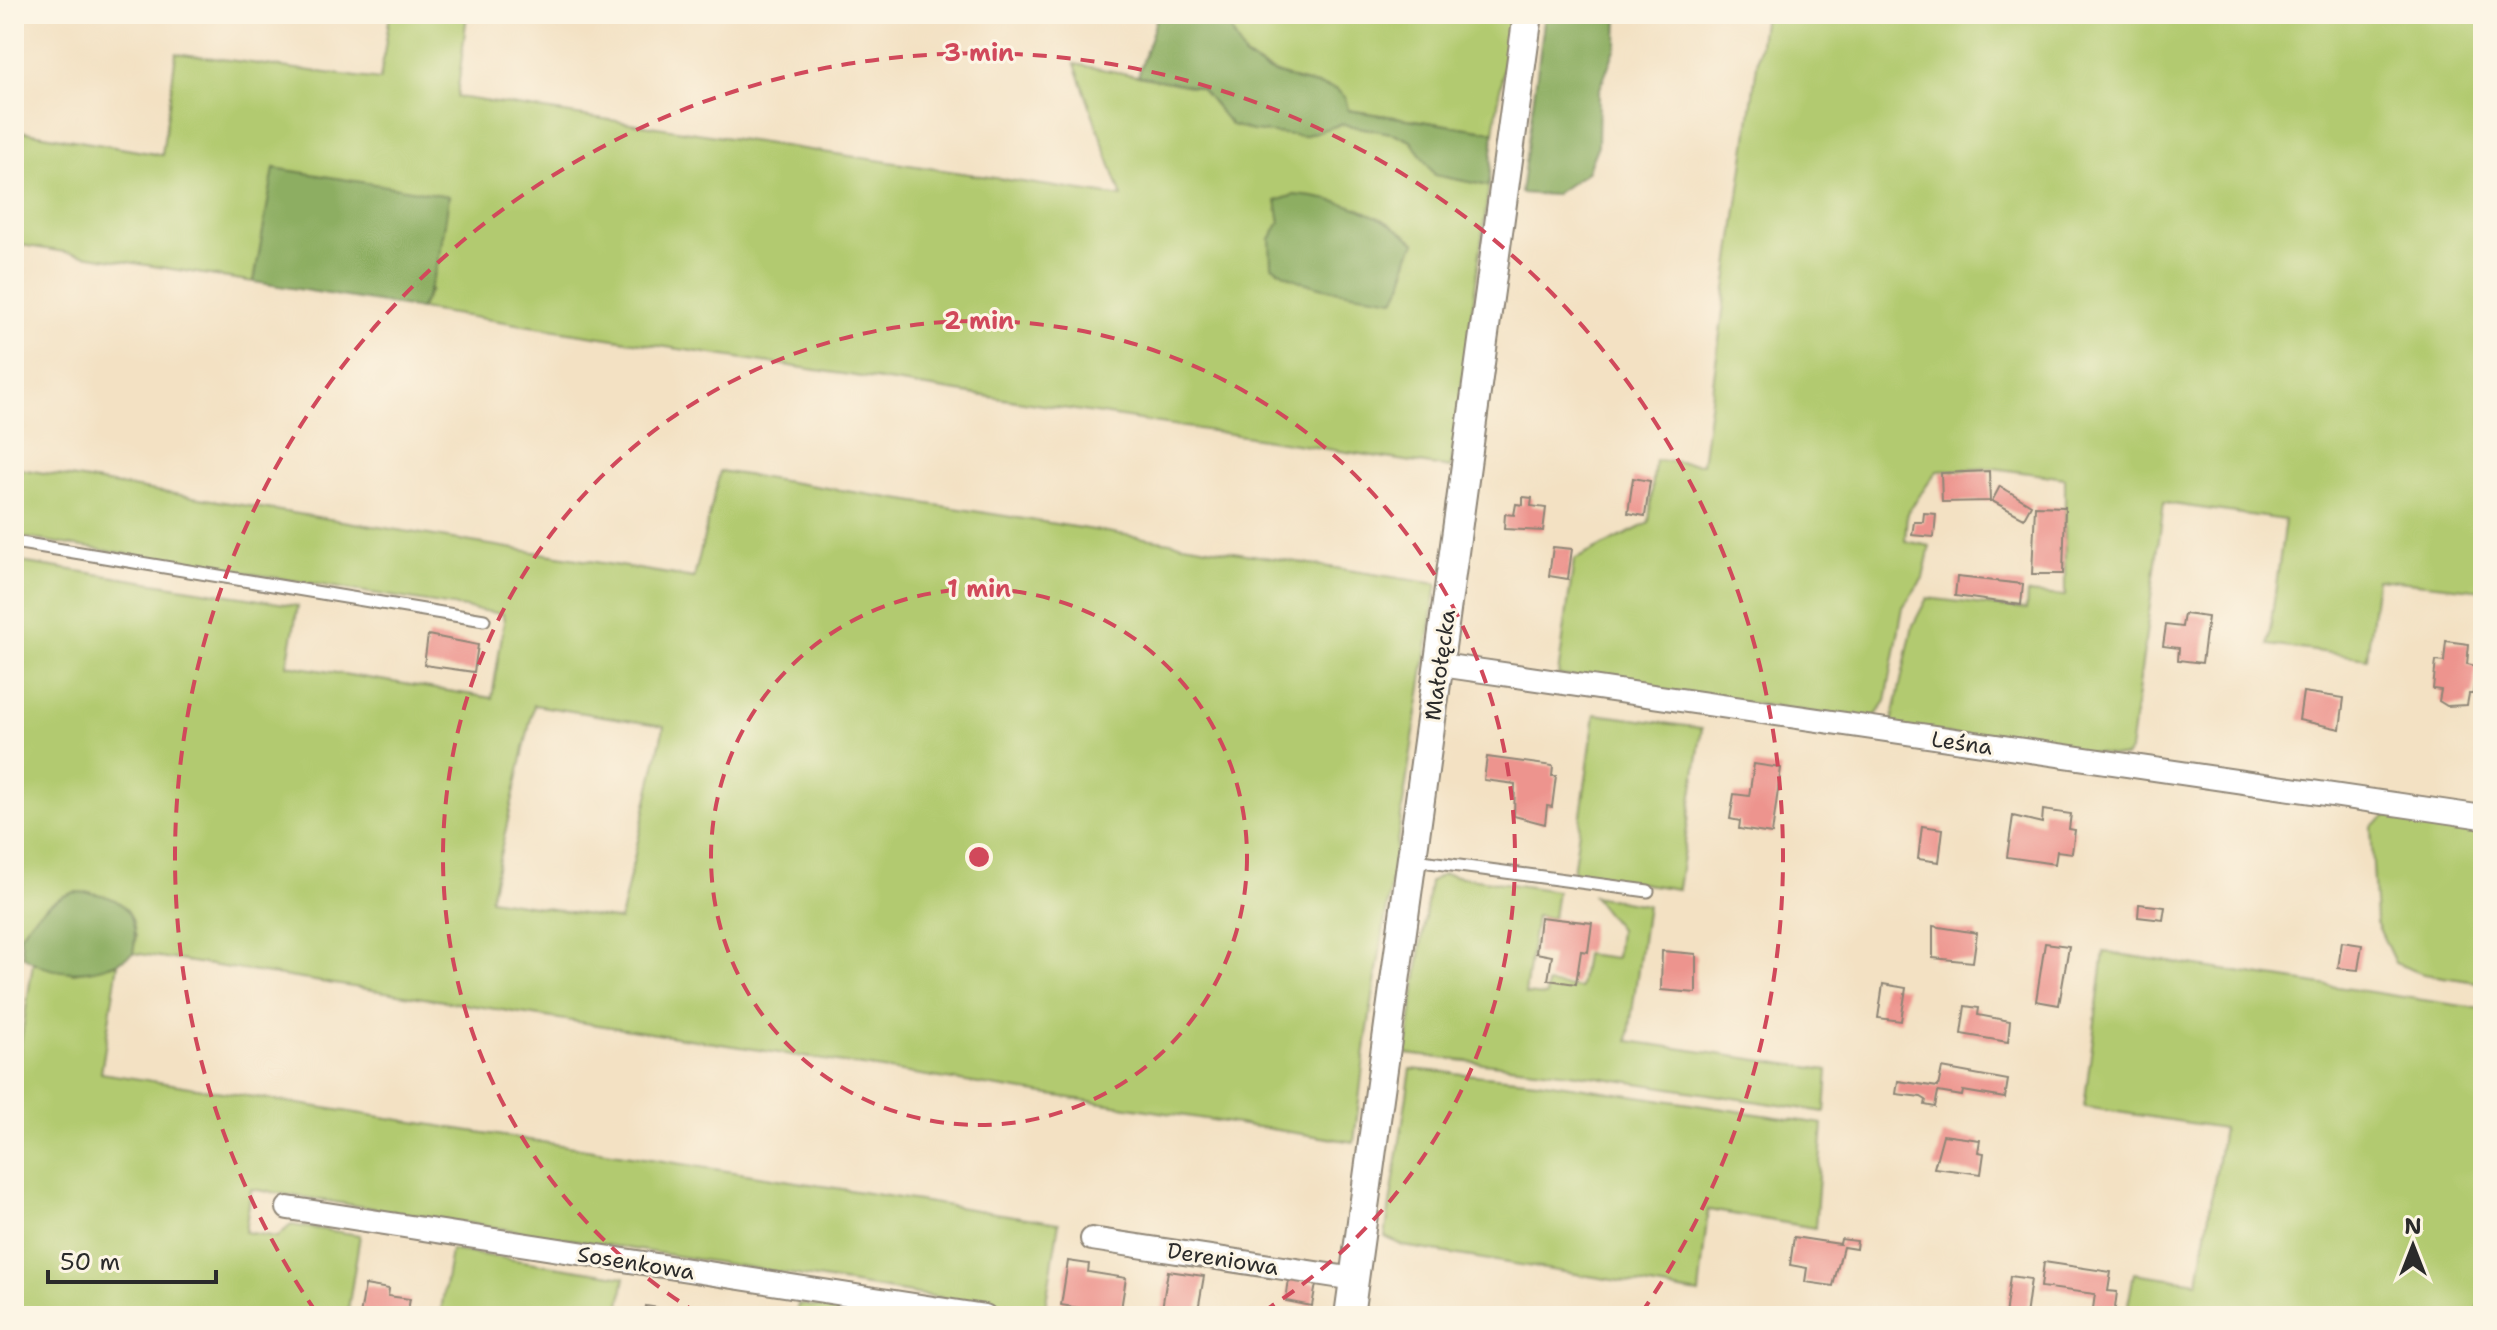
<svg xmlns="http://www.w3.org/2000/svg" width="2497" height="1330" viewBox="0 0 2497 1330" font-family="'Shantell Sans',sans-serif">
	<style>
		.green { fill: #b2ca6f; stroke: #6e7a4d; stroke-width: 2; fill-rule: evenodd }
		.forest { fill: #8dae62; stroke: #5c6c46; stroke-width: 2 }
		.building { fill: #ed948e }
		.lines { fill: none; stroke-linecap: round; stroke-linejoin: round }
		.service-casing { stroke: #8f8677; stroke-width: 15 }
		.minor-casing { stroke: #8f8677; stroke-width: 26 }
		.tertiary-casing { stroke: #8f8677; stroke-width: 32 }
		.service { stroke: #fff; stroke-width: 11 }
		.minor { stroke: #fff; stroke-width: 22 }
		.tertiary { stroke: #fff; stroke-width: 28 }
		.ring { fill: none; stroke: #d1495b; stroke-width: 4; stroke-dasharray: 14 10 }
		.labels { text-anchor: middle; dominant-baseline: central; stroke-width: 6; stroke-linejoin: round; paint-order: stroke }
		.street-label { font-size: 22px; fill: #2b2b2b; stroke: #fcf5e5 }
		.centre { fill: #d1495b; stroke: #fcf5e5; stroke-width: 4 }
		.ring-label { font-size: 24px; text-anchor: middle; font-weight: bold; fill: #d1495b; stroke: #fcf5e5; stroke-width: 6; stroke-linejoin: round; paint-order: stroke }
	</style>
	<rect width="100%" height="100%" fill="#fcf5e5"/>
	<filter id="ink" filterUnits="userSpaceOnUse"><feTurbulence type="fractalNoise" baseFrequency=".0125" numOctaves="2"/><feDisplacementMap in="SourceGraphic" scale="16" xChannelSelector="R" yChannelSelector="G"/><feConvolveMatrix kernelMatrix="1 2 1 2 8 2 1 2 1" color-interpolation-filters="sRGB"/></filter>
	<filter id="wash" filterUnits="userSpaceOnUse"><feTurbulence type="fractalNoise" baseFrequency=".006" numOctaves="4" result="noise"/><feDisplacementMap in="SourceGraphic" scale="32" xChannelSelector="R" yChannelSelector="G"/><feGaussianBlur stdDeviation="1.8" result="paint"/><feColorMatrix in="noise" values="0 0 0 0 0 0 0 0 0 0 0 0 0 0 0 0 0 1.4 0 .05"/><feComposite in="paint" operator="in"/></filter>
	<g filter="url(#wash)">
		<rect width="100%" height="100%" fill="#f3e1c3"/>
		<path class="green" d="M390 14H467L457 97 1122 197 1075 64 1201 88 1215 102 1303 136 1342 124 1396 134 1411 141 1435 175 1489 186 1451 468 420 309 431 290 275 168 254 282 14 244V130L162 155 176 53 380 80ZM1279 208C1329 210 1417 199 1406 272L1270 239 1280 223Z
			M1223 14H1511L1494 132 1348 110 1336 89C1297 81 1224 66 1223 14Z
			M1764 14H2483V590L2377 579 2367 658 2268 645 2285 520 2164 503 2130 751 2125 757 1891 727 1913 625 1927 598 2026 610 2027 593 2065 596V478L1993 468 1937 471 1907 513 1905 541 1930 546 1923 578 1903 607 1886 701 1872 721 1558 675 1574 560 1649 523 1655 460 1702 464Z
			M14 468 694 578 720 471 1437 584 1366 1042 1354 1142 133 953 136 935 91 892C56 898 41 904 20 935L14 934V561L298 606 287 665 492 698 504 622 503 614 14 536ZM534 705 664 726 620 920 490 899Z
			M1595 714 1702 728 1678 889 1573 873Z
			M2387 815 2483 830V983L2423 974 2395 963 2376 922 2371 827Z
			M1443 874 1557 891 1553 918 1536 916 1525 994 1546 996 1547 984 1580 988 1585 954 1616 958 1619 929 1593 896 1647 905 1628 1041 1828 1070 1825 1112 1578 1074 1406 1054 1430 882Z
			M2104 952 2483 1009V1299L2474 1316H2126L2134 1273 2198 1282 2223 1128 2084 1107Z
			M33 963 74 973 118 964 101 1073 1059 1223 1044 1314 251 1189 245 1232 277 1237 291 1225 360 1235 347 1316H14V1061H18Z
			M1411 1069 1537 1081 1823 1124 1815 1228 1708 1210 1699 1294 1403 1246 1385 1237Z
			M451 1250 625 1277 618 1316H440Z
			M798 1304 875 1316H796Z"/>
		<path class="forest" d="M1158 14H1223L1245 57 1266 70 1299 81 1336 89 1345 97 1348 110 1494 132 1489 186 1435 175 1411 141 1396 134 1342 124 1303 136 1252 131 1231 125 1201 88 1138 76Z
			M1545 14H1618L1617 44 1599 91 1598 145 1587 172 1554 195 1521 193Z
			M274 168 449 196C443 235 440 273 420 309L254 282Z
			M1294 195C1340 198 1381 213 1416 243 1402 259 1409 282 1394 299 1354 292 1303 291 1271 265L1270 239 1280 222 1276 201Z
			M75 892C116 892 142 908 133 953 102 976 55 979 23 956L20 935C34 914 51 899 75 892Z"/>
		<g id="blocks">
			<path class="building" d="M1989 471 1990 501 1942 502 1941 473Z
				M1633 478 1650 481 1645 516 1628 513Z
				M2000 486 2031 505 2024 518 1992 501Z
				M1523 497 1532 498 1531 506 1546 508 1543 531 1504 529 1505 514 1514 515 1516 504 1523 505Z
				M2035 506 2065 507 2063 574H2032Z
				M1924 513 1936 514 1934 537 1912 535 1914 522H1923Z
				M1553 547 1572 549 1568 579 1549 576Z
				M1957 577 2023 584 2021 605 1955 596Z
				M2184 614 2208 617 2202 663 2178 660 2179 648 2163 646 2166 625 2182 627Z
				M428 635 478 645 474 672 424 665Z
				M2446 641 2469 644 2467 664 2476 666 2473 694H2469L2467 705 2447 706 2439 701 2441 690 2433 689 2436 661 2444 662Z
				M2303 692 2344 698 2340 729 2299 720Z
				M1487 757 1553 766 1552 776H1556L1552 807 1547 806 1545 824 1514 816 1515 784 1484 780Z
				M1754 764 1781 768 1772 834 1739 829 1740 821 1730 819 1734 794 1749 796Z
				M2043 810 2071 814 2069 829 2075 830 2072 853 2057 851 2055 864 2007 857 2013 816 2042 823Z
				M1922 826 1943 829 1939 862 1918 859Z
				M2139 904 2165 907 2163 920 2138 917Z
				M1540 917 1592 923 1588 952 1581 951 1576 984 1548 980 1552 956 1536 953Z
				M1933 926 1977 933 1973 962 1933 958Z
				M2342 942 2362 945 2358 970 2338 968Z
				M2045 943 2069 946 2059 1005 2036 1001Z
				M1662 951 1696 954V993L1661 990Z
				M1883 984 1906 988 1901 1021 1878 1018Z
				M1965 1006 1979 1008 1978 1015 2010 1021 2008 1042 1961 1034Z
				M1942 1068 2008 1080 2005 1098 1963 1091 1962 1096 1938 1092 1935 1107 1925 1105 1926 1100 1921 1097 1896 1094 1898 1081 1938 1087Z
				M1943 1135 1980 1140 1978 1152 1984 1153 1981 1174 1934 1168Z
				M1794 1237 1840 1244 1841 1239 1857 1241 1856 1249 1843 1247 1833 1286 1805 1282 1807 1268 1790 1265Z
				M1068 1261 1089 1264 1088 1272 1126 1278 1120 1315 1061 1305Z
				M2044 1262 2111 1272 2108 1291 2117 1292 2114 1316H2092L2095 1294 2041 1287Z
				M1168 1271 1204 1276 1197 1316 1161 1315Z
				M2010 1276 2031 1279 2026 1316H2005Z
				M1289 1279 1316 1284 1312 1306 1286 1301Z
				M365 1285 389 1289 388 1296 410 1299 407 1316H360Z
				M646 1306 671 1310 670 1316H644Z"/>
		</g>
	</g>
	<g filter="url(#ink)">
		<use href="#blocks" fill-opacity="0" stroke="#8f8677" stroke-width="2"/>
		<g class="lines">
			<defs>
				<path id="service" d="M14 542 484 620
					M1414 860 1648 891"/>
				<path id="minor" d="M1441 665 2483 817
					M288 1208 985 1316
					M1092 1239 1355 1279"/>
				<path id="tertiary" d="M1349 1316 1528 14"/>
			</defs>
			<use href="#service" class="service-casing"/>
			<use href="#minor" class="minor-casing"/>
			<use href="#tertiary" class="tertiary-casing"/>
			<use href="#service" class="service"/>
			<use href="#minor" class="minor"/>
			<use href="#tertiary" class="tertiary"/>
		</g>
	</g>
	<g class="ring">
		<circle cx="979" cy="857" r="268"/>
		<path d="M699 1314A536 536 0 1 1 1259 1314"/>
		<path d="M316 1312A804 804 0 1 1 1642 1312"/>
	</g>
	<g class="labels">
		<g class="street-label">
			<text transform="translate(1440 665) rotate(-82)">Małołęcka</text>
			<text transform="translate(1962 743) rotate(8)">Leśna</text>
			<text transform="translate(1223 1259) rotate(9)">Dereniowa</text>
			<text transform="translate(636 1263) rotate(9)">Sosenkowa</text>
		</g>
	</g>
	<circle cx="979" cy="857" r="12" class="centre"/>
	<g class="ring-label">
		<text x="979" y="61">3 min</text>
		<text x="979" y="329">2 min</text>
		<text x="979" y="597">1 min</text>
	</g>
	<rect width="2497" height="1330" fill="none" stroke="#fcf5e5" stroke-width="48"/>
	<g transform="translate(2413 1246)" stroke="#fcf5e5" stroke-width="6" paint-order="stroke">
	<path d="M0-6L14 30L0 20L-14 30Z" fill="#2b2b2b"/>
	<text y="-12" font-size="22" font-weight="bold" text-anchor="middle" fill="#2b2b2b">N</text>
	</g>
	<path d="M48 1270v12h168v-12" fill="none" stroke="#2b2b2b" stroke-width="4"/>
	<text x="60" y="1270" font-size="24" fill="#2b2b2b" stroke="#fcf5e5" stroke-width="6" paint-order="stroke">50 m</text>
</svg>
